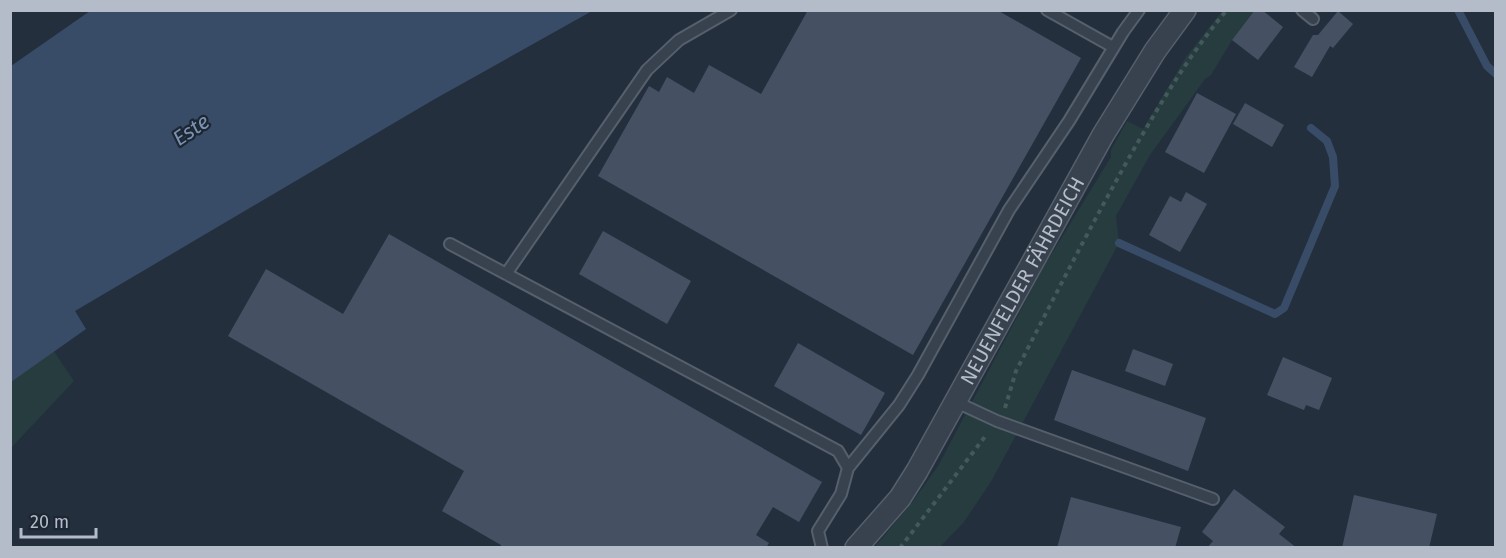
<svg xmlns="http://www.w3.org/2000/svg" width="1506" height="558" viewBox="0 0 1506 558" font-family="'Fira Sans',sans-serif">
	<style>
		.green { fill: #263c3f }
		.water { fill: #394c67 }
		.lines { fill: none; stroke-linecap: round; stroke-linejoin: round }
		.stream { stroke: #394c67; stroke-width: 8 }
		.building { fill: #455162 }
		.lane-casing { stroke: #565f6c; stroke-width: 14 }
		.street-casing { stroke: #565f6c; stroke-width: 24 }
		.path { stroke: #44595c; stroke-width: 4; stroke-dasharray: 4.5 4.5; stroke-linecap: butt }
		.lane { stroke: #38414e; stroke-width: 10 }
		.street { stroke: #38414e; stroke-width: 21 }
		.labels { text-anchor: middle; dominant-baseline: central; stroke-width: 4.5; stroke-linejoin: round; paint-order: stroke }
		.street-label { font-size: 20px; fill: #b4bcc9; stroke: #1d2633 }
		.water-label { font-size: 21px; font-style: italic; fill: #7c92b1; stroke: #1d2633 }
	</style>
	<rect width="100%" height="100%" fill="#242f3e"/>
	<path class="green" d="M1222 11H1255L1232 40 1211 75 1205 79 1150 155 1116 216 1119 243 992 480 964 522 940 547 874 548 914 500 938 466 1043 268 1111 157V150L1127 121 1143 129 1186 57Z
		M53 350 74 381 11 448 10 382Z"/>
	<path class="water" d="M90 11V10L592 11 433 100 75 311 86 329 11 382V66Z"/>
	<g class="lines">
		<path class="stream" d="M1458 10 1487 66 1496 74
			M1119 243 1275 314 1284 308 1335 186 1333 157 1327 141 1311 128"/>
	</g>
	<path class="building" d="M808 10H997L1081 58 913 355 598 176 649 86 659 92 667 77 694 93 709 65 761 94Z
		M1255 10H1262L1283 27 1258 60 1232 40Z
		M1338 11 1353 24 1333 48 1330 46 1312 77 1294 67 1313 35H1318Z
		M1197 93 1236 114 1204 173 1165 152Z
		M1245 103 1284 125 1272 147 1233 124Z
		M1186 192 1207 204 1180 252 1149 235 1170 196 1181 202Z
		M603 231 691 281 667 324 579 274Z
		M389 234 822 482 799 522 773 507 756 535 769 543 766 548H500L501 545 442 511 464 471 228 336 266 269 343 314Z
		M798 343 885 393 861 435 774 386Z
		M1133 349 1173 364 1165 386 1125 371Z
		M1283 357 1332 378 1319 410 1306 405 1304 410 1267 395Z
		M1072 370 1206 418 1188 471 1054 420Z
		M1234 489 1285 527 1279 534 1297 548H1207L1213 541 1202 532Z
		M1354 495 1437 514 1429 548H1342Z
		M1071 497 1181 527 1175 548H1057Z"/>
	<g class="lines">
		<defs>
			<path id="lane" d="M1047 10 1113 47
				M1302 10 1313 19
				M450 244 838 451 848 468 841 494 818 531 822 548
				M506 274 647 70 679 40 731 10
				M956 402 997 421 1213 499
				M848 468 899 405 918 375 1009 210 1069 121 1123 32 1139 10"/>
			<g id="street">
				<path id="s1" d="M856 548 900 498 917 471 1103 135 1155 51 1185 10"/>
			</g>
		</defs>
		<use href="#lane" class="lane-casing"/>
		<use href="#street" class="street-casing"/>
		<path class="path" d="M1005 408 1016 371C1056 294 1095 217 1138 142 1165 96 1192 51 1227 10
			M900 548 987 434"/>
		<use href="#lane" class="lane"/>
		<use href="#street" class="street"/>
	</g>
	<g class="labels">
		<g class="street-label">
			<text stroke="none"><textPath href="#s1" startOffset="316">NEUENFELDER FÄHRDEICH</textPath></text>
		</g>
		<g class="water-label">
			<text transform="translate(191 130) rotate(-34)">Este</text>
		</g>
	</g>
	<rect width="1506" height="558" fill="none" stroke="#b4bcc9" stroke-width="24"/>
	<path d="M21 528v9h75v-9" fill="none" stroke="#b4bcc9" stroke-width="3"/>
	<text x="30" y="528" font-size="18" fill="#b4bcc9" stroke="#1d2633" stroke-width="4.5" paint-order="stroke">20 m</text>
</svg>
